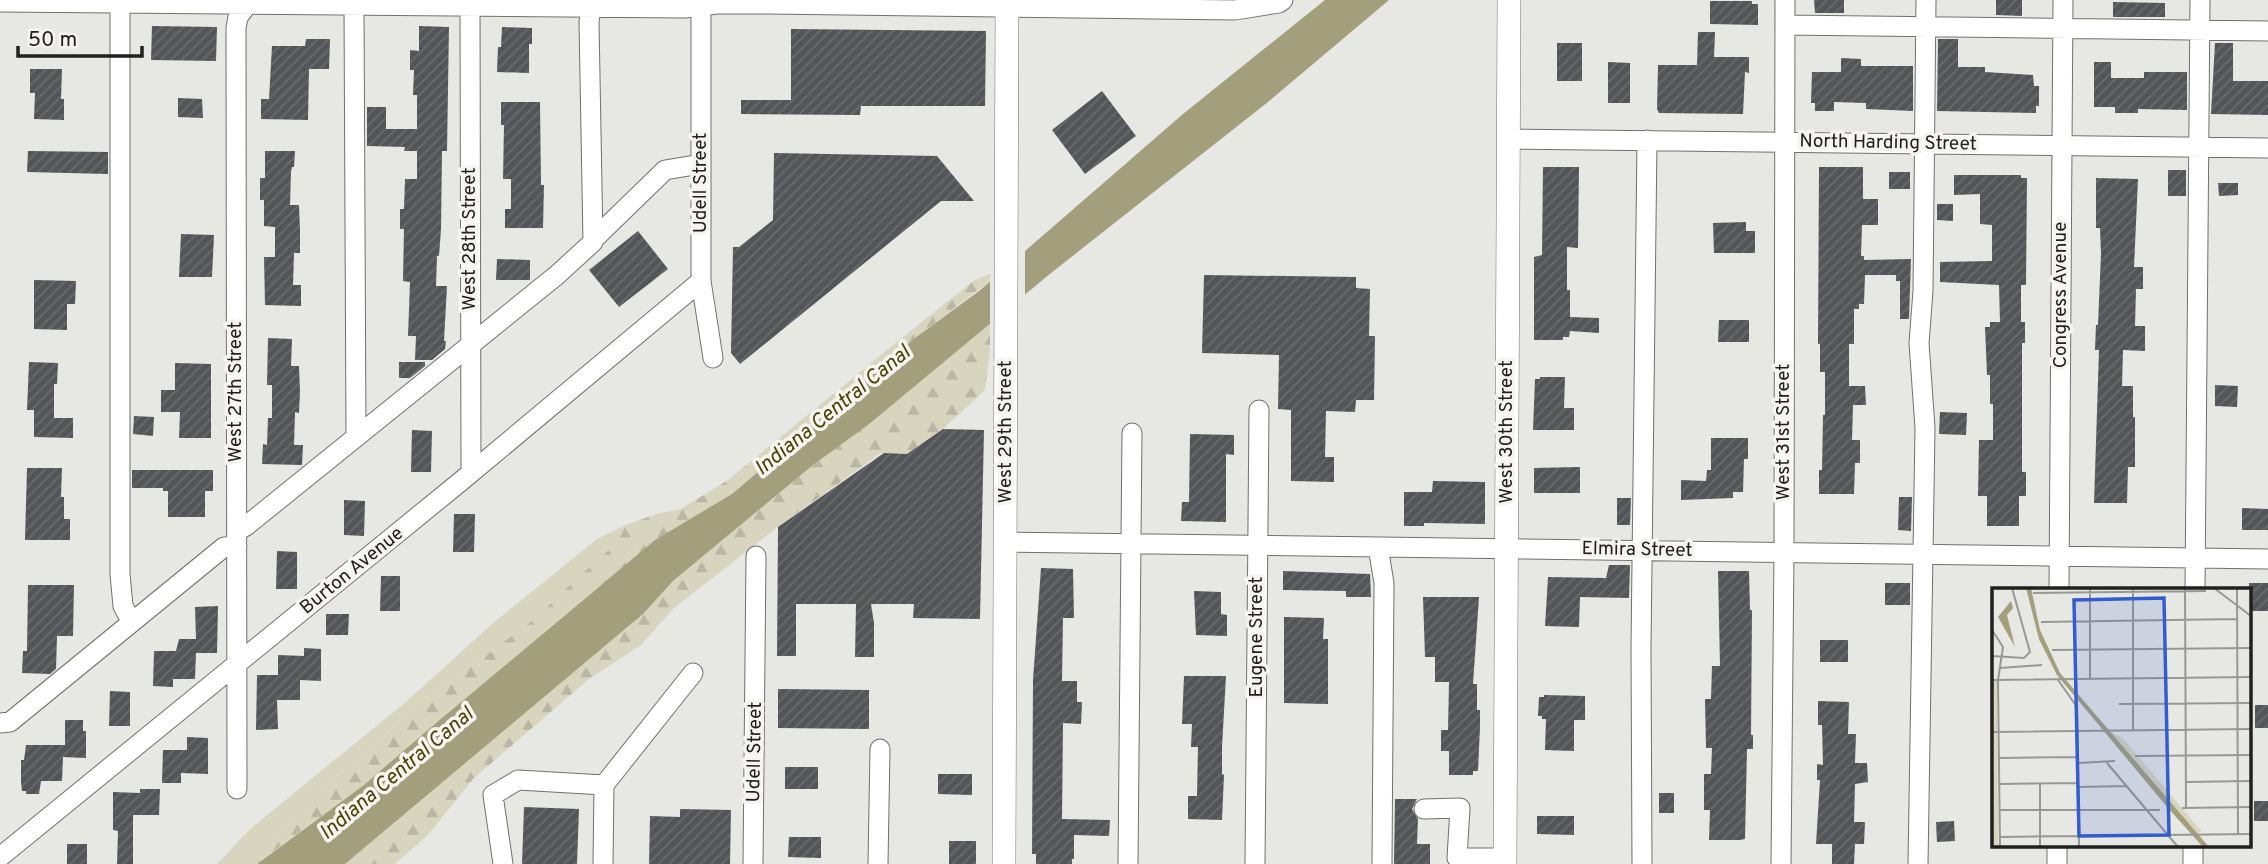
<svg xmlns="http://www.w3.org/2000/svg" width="2268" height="864" viewBox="0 0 2268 864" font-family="Overpass,sans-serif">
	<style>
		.grass { fill: #d8d5be }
		.forest { fill: url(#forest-firs) }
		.water { fill: #a39f7d }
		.pier { fill: #e7e7e3 }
		.building { fill: url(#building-hatch) }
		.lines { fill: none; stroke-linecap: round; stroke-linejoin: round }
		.minor-casing { stroke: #70706c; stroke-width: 21 }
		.major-casing { stroke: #70706c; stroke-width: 24 }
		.minor { stroke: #fff; stroke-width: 19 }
		.major { stroke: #fff; stroke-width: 23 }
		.labels { text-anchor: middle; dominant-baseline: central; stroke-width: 7; stroke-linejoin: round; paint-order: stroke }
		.street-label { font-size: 19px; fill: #20201f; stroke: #f5f4f0 }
		.water-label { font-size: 21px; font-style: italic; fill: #494202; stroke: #f5f4f0 }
		.inset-road { fill: none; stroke: #979795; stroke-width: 2 }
		.view { fill: #335dcd; fill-opacity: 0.15; stroke: #335dcd; stroke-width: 3.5 }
		.inset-edge { fill: none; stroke: #20201f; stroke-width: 3.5 }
	</style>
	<defs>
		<pattern id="forest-firs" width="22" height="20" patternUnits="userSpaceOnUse" patternTransform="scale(1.75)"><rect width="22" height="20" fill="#d8d5be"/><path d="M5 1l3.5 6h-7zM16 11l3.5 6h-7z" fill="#b9b7a3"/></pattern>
		<pattern id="building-hatch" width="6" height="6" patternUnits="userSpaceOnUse" patternTransform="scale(1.75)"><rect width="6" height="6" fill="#535558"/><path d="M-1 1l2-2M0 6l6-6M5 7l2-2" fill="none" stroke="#686a6c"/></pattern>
	</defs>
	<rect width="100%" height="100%" fill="#e7e7e3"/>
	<path class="grass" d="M626 525 616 544 577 578 537 617 442 688 412 707 377 744 304 802 256 864H217L250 829 407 701 493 623 597 539Z"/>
	<path class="forest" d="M990 274V281L915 338 732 494 591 593 364 785 256 864 304 802 377 744 412 707 442 688 537 617 577 578 616 544 626 525 656 514 681 509 728 480 909 332 975 280Z
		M990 323V351L985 390 943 429 907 454 881 453 779 526 674 608 641 645 589 679 473 779 427 836 395 864H345L643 614 673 581 813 465 868 425Z"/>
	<path class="water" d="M1325 0H1389L1268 102 1051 273 868 425 813 465 673 581 643 614 345 864H257L364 785 429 729 655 540 732 494 915 338 979 291 1183 114Z"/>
	<path class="pier" d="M1025 246V299L990 328V277Z"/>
	<path class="building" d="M1814 0H1844V13H1815Z
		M1996 0H2022V16L1996 15Z
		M1710 1H1752V4H1758V25L1710 24Z
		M2113 2 2165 3V17H2113Z
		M152 26 217 27 216 61 151 60Z
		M419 26 449 27 447 151H442L441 229 439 256H437L436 286H447L444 341H446L445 349 432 360H415L416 336H408L410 282 403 281 404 229H400V209H404L405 179H417V151H404L405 147 367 146V107H386V129H417V95H413L414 70H410V50L419 51Z
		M502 27 532 28V44H529V73L497 72 498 47H501Z
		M791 29 986 31 985 106H861L860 115 741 114V100H791Z
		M1698 32H1715L1714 57H1749V73L1745 72 1743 114 1659 113 1657 109 1658 65H1697Z
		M306 39H330L329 69H309L308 120 261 119V99H269L272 46H305Z
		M1938 39H1958V67H1985V72L2033 75 2034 86H2039V106H2036V113L1937 111Z
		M1557 43H1582V81H1557Z
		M2215 43H2233V81H2268V115L2211 114Z
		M1841 58 1861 59V66H1913V111L1866 109V103L1834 102V111H1815V103H1811L1812 72H1841Z
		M1608 62 1630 63V103H1608Z
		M2094 62H2111V78H2144V72H2187V110L2138 109V113H2115V107H2094Z
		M30 69H62L61 99H64V120L34 119 35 93H30Z
		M1102 91 1136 136 1085 174 1052 130Z
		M178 98 202 99 203 118 178 117Z
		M501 102H540L541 185H544L543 228H505V209H511V179H503L504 125H501Z
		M28 151 108 152V174L27 172Z
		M265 151H295L294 167H292L291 172 290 205H299L300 231V253H294L293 285H301V306L265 305 264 257H275V227L264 226V200H260V178H265Z
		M774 153 937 156 974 201H941L740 364 731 353 733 247H739L773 220Z
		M1543 167H1579L1578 248 1567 247V290H1570V317L1599 318V333L1570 331 1569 337H1563V340H1534V257L1542 255Z
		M1819 167H1863V199H1878V225H1862L1861 256H1864V260L1911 259 1909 319H1900V281H1896V275H1865L1864 304H1859V309H1854V344H1849V386H1865L1866 405H1853L1852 440H1860V463H1855L1854 494H1819V470H1822L1823 415H1825V372H1820V344H1818Z
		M2168 170H2186V196H2168Z
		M1889 172H1910V189H1889Z
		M1954 175H2021V178H2027L2026 285H2021V322H2025V343H2022V472H2026V496H2019V526H1987V496H1978L1979 440H1993V404H1990V375H1987L1985 327H1990V322H2000L1999 285 1940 282V262L1992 261V225L1980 224V194L1954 195Z
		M2096 178 2138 179 2134 267H2143V289H2136L2135 326H2145V351L2123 350 2122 386H2133V417H2135V467H2128L2127 503H2094L2099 350H2095L2096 325H2098L2101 254 2100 228H2096Z
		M2218 183H2238V195L2219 196Z
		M1937 204H1953V221L1937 220Z
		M1746 222V231H1755V253H1714L1713 223Z
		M638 231 668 269 619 307 589 270Z
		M181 234 214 235 212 277H179Z
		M497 259 530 260V280H496Z
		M1204 275 1356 277V288L1370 289 1369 336H1375L1374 400H1356L1355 412 1326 411 1325 457H1334V482L1291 481V410L1278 409 1279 355 1202 353Z
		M34 280 76 281 75 304H67V330L34 329Z
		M1719 320H1749V342H1718Z
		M268 338 292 339 291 366H299L300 392 299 413 295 412 294 445H303L302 465 262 464 263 444 267 445 268 418H272V385H267Z
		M29 362 58 363 57 384H54V418H73V438L34 437V410H27Z
		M399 362H425V366L410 378H399Z
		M175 363 211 364V438H179L180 412H161V390H175Z
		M1540 377H1565L1564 408H1574V430H1533L1535 379H1540Z
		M2215 385 2238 386 2237 407 2215 406Z
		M1940 412 1967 413 1966 435 1939 434Z
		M134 416 154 417 153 436 133 434Z
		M943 429 984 430 980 619 913 618 914 604H871L874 623V657H855L856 604H796V656H777L778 527 884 453 907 454Z
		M412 430 432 431 431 472H411Z
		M1190 434 1234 435V455L1226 454V522L1181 521 1182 502H1189Z
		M1711 438H1748V459H1744L1743 492H1733V498L1681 500V480L1706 481 1707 470H1711Z
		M1580 467V493H1534V468Z
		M27 468H62L61 497H64V519H70V540H25Z
		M132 470H213V491H205V517H168V491H163V488H132Z
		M1433 481 1485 482V524L1424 523V526H1404V492H1432Z
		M1899 497H1912L1911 531 1898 530Z
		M1617 498H1631L1630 525H1617Z
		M344 500 365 501 364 536 344 535Z
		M2242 508 2268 509V530H2242Z
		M454 514H475L474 552H453Z
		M277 551 297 552V589H276Z
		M1609 565H1630L1629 598 1580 597 1579 627 1545 626 1548 577 1606 578Z
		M1041 568 1073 569 1074 618H1063L1062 681H1077V702H1082L1081 724 1063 723 1062 819 1110 820 1109 836 1074 835V859H1072V864H1036V854H1032L1033 680Z
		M1283 571 1370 574 1371 597H1346V591L1283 590Z
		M1718 571H1749L1750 610H1752L1751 735H1753V749H1747L1745 839 1740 840H1709L1710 810H1704V774H1711L1712 748H1706L1705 699H1711L1712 666H1720Z
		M381 576H400V611H380Z
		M1885 583H1910V605H1885Z
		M2249 583H2268V611H2249Z
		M28 585H74L73 636H57L56 669 50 674 22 673 23 651H27Z
		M1194 591 1221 592V614L1227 615V636L1196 635Z
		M1423 597H1479L1473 684H1477V710H1480V727L1478 771H1473V775H1449V751H1441V730H1448L1449 682H1435V657H1425Z
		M218 606 217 653H196L195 679H173V687L153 686 154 651H176L179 639H196L195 607Z
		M326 614H349L348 635H326Z
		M1284 617 1324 618 1323 639H1328V704L1284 703Z
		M1820 640H1848V662H1820Z
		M304 648 321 649V681L300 680V700H277L278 729 256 730 257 675H278V655L304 656Z
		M1184 676H1226L1222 747V774L1224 775 1222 820 1188 819V796H1197L1198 747H1191L1192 724H1182Z
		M778 689 869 690V729L778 728Z
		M110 691 130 692V726H109Z
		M1544 695 1585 696V720H1574V751L1545 750 1546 719H1542V716H1538L1539 697H1544Z
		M1818 701 1849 702 1848 734H1856L1855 763H1867L1868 782 1855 784 1854 822H1865L1864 844H1855L1854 864H1832V844H1816L1820 780H1817V764L1823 765 1822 725H1818Z
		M2255 705H2268V728H2255Z
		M65 720H83V731H86V758L63 757 62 781H41L39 794H26V791H22L21 782V760H24L26 745H65Z
		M187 737 208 738V774L181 773V783H162L163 750H187Z
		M785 767H818V789H785Z
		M938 774H972V795L938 794Z
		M140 789H160L159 815H133V864H117L118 831 113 830V792L140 793Z
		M1659 793H1674V813H1659Z
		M1395 799H1417L1412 809 1418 819 1417 844H1430V864H1394Z
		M2254 801H2268V821H2254Z
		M524 807 579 809 577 864H522Z
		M680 809 731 810 730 864H649L650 816 680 817Z
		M1537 816H1574V835L1537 834Z
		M1954 821 1955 841 1937 842 1936 822Z
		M789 837H821V858L788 857Z
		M949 841H976V864H949Z
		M67 844H87V864H67Z"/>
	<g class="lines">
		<defs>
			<path id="minor" d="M0 2 685 8 717 4H768L1235 10 1279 3 1283 0
				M120 3V574L123 606 131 621
				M354 5 356 437
				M470 6 471 472
				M701 6V281L713 358
				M1785 25 2268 31
				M1509 139 2268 148
				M594 239 665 170 701 164
				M237 531 246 526 557 275 593 242 589 22 591 7
				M1006 542 2268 559
				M1378 547 1384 583 1382 864
				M2059 589 2063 0
				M2195 589 2200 0
				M0 723 10 722 224 547 237 546
				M237 789 236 28 238 17 251 0
				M1424 809 1460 808 1457 858H1505
				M0 857 460 482 701 281
				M503 864 493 795 518 780 604 785
				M603 864 604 785 693 673
				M753 864 756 556
				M878 864 880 749
				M1128 864 1132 433
				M1255 864 1259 410
				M1642 864 1641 648 1647 140
				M1781 864 1784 552 1785 0
				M1918 864 1925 428 1919 343 1923 291 1926 0
				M2057 864V845
				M2193 864V845"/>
			<path id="major" d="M1004 864 1007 0
				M1505 864 1509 0"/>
		</defs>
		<use href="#minor" class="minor-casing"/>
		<use href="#major" class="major-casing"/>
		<use href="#minor" class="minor"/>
		<use href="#major" class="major"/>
	</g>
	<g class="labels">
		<g class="street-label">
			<text transform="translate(1888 143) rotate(1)">North Harding Street</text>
			<text transform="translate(701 183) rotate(-90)">Udell Street</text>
			<text transform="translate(470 239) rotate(-90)">West 28th Street</text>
			<text transform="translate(2061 295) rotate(-90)">Congress Avenue</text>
			<text transform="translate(236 392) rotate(-90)">West 27th Street</text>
			<text transform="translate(1006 432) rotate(-90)">West 29th Street</text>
			<text transform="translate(1507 432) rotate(-90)">West 30th Street</text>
			<text transform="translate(1784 432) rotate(-90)">West 31st Street</text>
			<text transform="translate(1637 550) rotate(1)">Elmira Street</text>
			<text transform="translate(352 571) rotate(-39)">Burton Avenue</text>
			<text transform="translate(1257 637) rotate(-90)">Eugene Street</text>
			<text transform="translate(755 752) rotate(-89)">Udell Street</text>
		</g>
		<g class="water-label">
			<text transform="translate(833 411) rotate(-39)">Indiana Central Canal</text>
			<text transform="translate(397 774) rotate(-40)">Indiana Central Canal</text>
		</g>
	</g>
	<g transform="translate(1992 588)">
		<rect width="259" height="259" fill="#e7e7e3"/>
		<path d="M118 144 130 149 210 244 205 245Z" fill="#d8d5be"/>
		<path d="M0 93H5L6 259H0Z" fill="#d8d5be"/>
		<path d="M34 0H39L48 42 68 85 217 259H211L176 220 65 87 47 51ZM19 13 21 20 15 27 23 59 6 29Z" fill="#a39f7d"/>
		<path class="inset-road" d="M98 0V91M141 0V142M193 0 194 220M222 0 259 28M245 0 246 246M41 5 214 3M49 34 245 31M0 42 11 59 6 92M0 53V79M60 62 259 60M0 68 32 70 38 64 20 0M8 80 50 77M0 92 259 89M6 92 8 259M66 92 85 119 87 259M127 116 259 115M0 144 259 141M143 168 259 167M7 170 86 169M86 175 123 173M115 175 186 259M194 194 259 193M8 196 86 195M48 196V259M86 199 135 198M190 220 259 219M7 222H168M87 248 259 246M8 249 87 248"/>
		<path class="view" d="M172 10 177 247 87 248 82 12Z"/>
		<rect width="259" height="259" class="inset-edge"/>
	</g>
	<path d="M18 46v10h124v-10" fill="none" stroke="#20201f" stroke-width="3.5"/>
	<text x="28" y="46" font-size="21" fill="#20201f" stroke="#f5f4f0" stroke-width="5" paint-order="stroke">50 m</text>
</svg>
